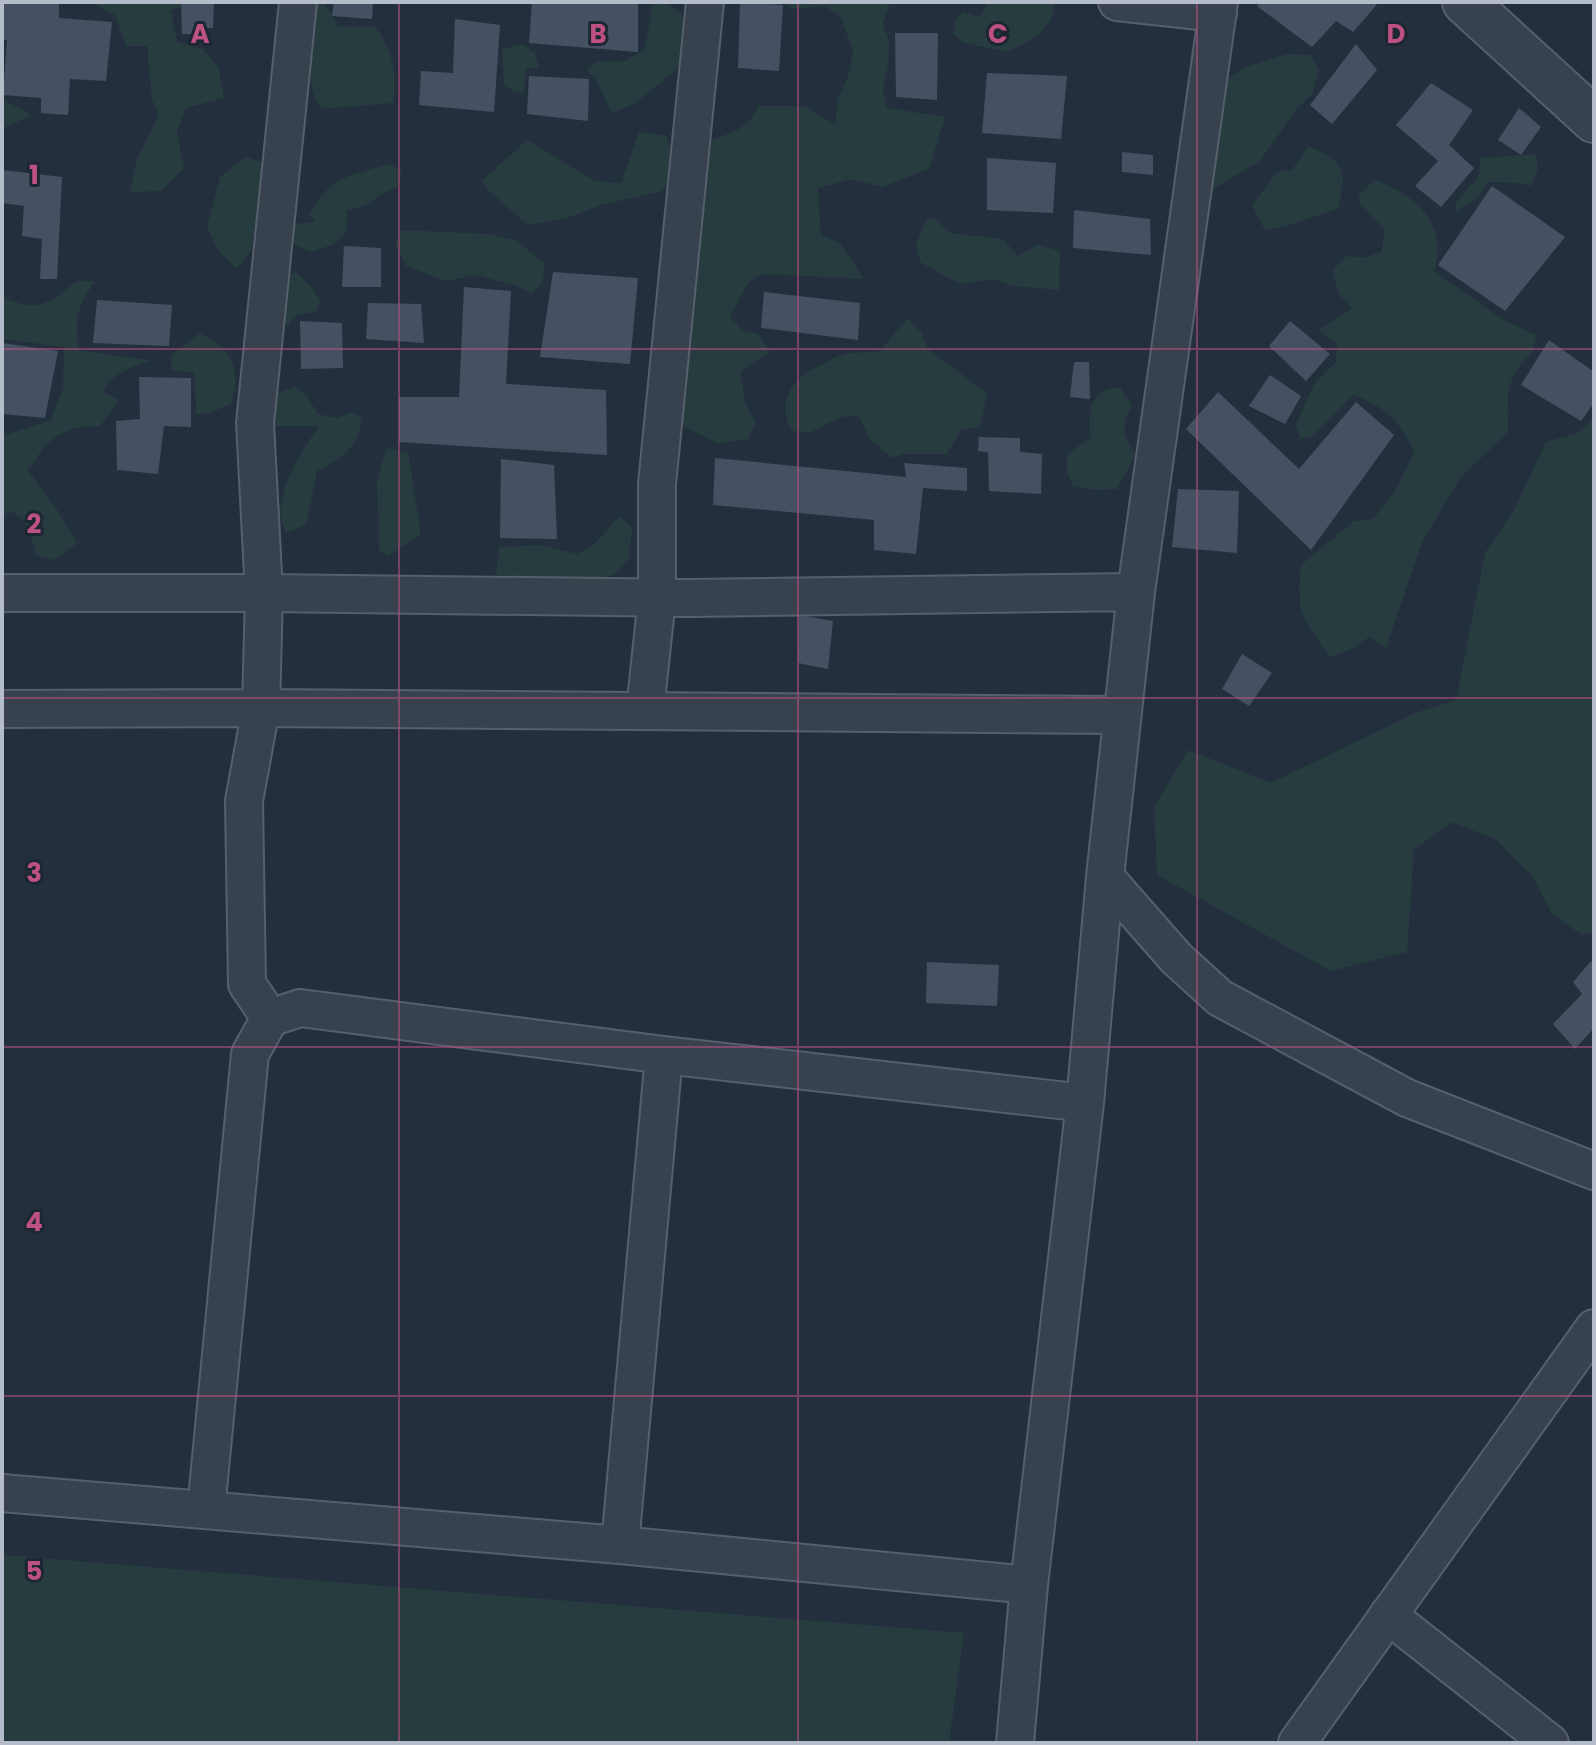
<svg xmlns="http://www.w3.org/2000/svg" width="1596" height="1745" viewBox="0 0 1596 1745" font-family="Poppins,sans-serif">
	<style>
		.green { fill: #263c3f }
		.building { fill: #455162 }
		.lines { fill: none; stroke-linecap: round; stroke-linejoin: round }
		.minor-casing { stroke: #565f6c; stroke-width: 40 }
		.tertiary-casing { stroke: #565f6c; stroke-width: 48 }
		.minor { stroke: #38414e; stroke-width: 36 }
		.tertiary { stroke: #38414e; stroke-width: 44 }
		.grid { fill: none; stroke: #bd5182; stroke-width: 2; stroke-opacity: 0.55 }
		.grid-label { font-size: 26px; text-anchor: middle; font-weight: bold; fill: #bd5182; stroke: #1d2633; stroke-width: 6; stroke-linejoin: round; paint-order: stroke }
	</style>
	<rect width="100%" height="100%" fill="#242f3e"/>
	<path class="green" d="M91 2H192L193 4 171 10 177 42 203 49 219 68 224 98 186 108 177 131 184 169 160 191 130 192 137 159 159 115 152 100 147 46H126L115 15Z
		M314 2H324L338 26 375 27C393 50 398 75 393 103L321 109C302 80 311 35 314 2Z
		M657 2H665L682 14 686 34 681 66 636 103 612 113 595 78 586 71 596 62 624 61 645 49 652 6Z
		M783 2H890L883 23 889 43 888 66 883 91 887 108 945 117 929 169 882 187 851 179 818 188 821 235 840 243 864 279 762 274 748 283 730 317 742 330 758 334 770 351 741 372 745 403 756 423 748 439 718 444 668 418 707 142C729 133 749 130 758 106H806L835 125 838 99 848 77 853 50 840 16 824 6 792 9Z
		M988 2 1055 3C1053 31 1031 40 1007 52L964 43 953 34 955 20 964 12 980 17Z
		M523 44 535 53 539 68 526 69 524 93 515 92 504 85 502 49Z
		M1287 54 1311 55 1319 70 1312 94 1295 111 1260 161 1213 189 1187 146 1218 85 1246 67Z
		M2 99 32 115 2 129Z
		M639 132 667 136 676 168 662 191 601 205 567 218 528 225 489 191 481 181 527 140 595 181 621 183Z
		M1309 146C1347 164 1347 169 1338 209L1293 224 1265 230 1252 205 1277 172 1292 170Z
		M1536 154 1538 168 1531 186 1520 183 1489 182 1477 198 1455 213 1456 202 1478 177 1481 158Z
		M246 157 265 163 251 251 236 269 217 249 207 227 220 177Z
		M390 164 402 172 397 188 381 194 368 205 347 211 346 232 335 244 310 252 284 239 282 225 316 222 309 215C331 175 349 176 390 164Z
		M1375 180C1405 191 1434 210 1438 246 1439 254 1436 263 1434 271L1504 320 1536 335C1532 360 1531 351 1518 368 1505 386 1508 411 1508 432L1460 478 1422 542 1386 648 1369 637 1354 648 1330 657C1302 616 1296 617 1301 565L1354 521 1373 519 1396 489 1414 452C1400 421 1385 406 1353 395L1312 437 1300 438 1296 424 1315 382 1336 362 1337 345 1319 330 1352 308 1338 293 1333 270 1346 256 1364 258 1381 252 1385 230 1360 204 1359 194Z
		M935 218 950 233 1003 239 1018 256 1037 245 1060 251 1059 290 1013 286 992 279 960 284 920 262 916 244 926 220Z
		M402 230 487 234 516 240 544 263 543 283 531 293 514 285 477 275 446 281 406 266 395 243Z
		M285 273H297L311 286 320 301 316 312 298 314 288 325 281 321Z
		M77 281H95C77 307 74 318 79 350L153 361C133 366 112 372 103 392L120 400 100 426C79 425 63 430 47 444 39 452 36 462 27 469L58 511 77 543 54 560 35 555C32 536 30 523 13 512L2 514V436L51 420 63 387 64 347 2 339V297C39 313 48 304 77 281Z
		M907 318 922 333 928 349 987 393 980 427 961 430 947 454H903L892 458 870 439 859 416 840 417 809 433 792 431C774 398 795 376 825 363 832 359 840 354 848 353 859 352 869 353 880 351Z
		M199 333C234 349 241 368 231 404L206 414H196L194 373 171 370 172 355Z
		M295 386 307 396 318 414 336 418 353 412 362 418C357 450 344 456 317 471L306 525 286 533C267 502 301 452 319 426H271L267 397Z
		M1111 388H1120L1132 405C1120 427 1123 434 1136 455L1117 489 1094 490 1073 486 1067 472V454L1090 438C1089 417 1087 395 1111 388Z
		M1594 418V933L1582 935 1552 914 1533 877 1497 840 1451 822 1414 850 1407 952 1331 971 1157 875 1154 807 1188 750 1271 783 1415 713 1456 700 1485 553 1514 510 1546 442 1578 433Z
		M386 448 408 452 421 535 387 556 379 550 377 481Z
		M620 516 632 528 629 559 615 574 585 584 513 585 496 575 499 547 540 545 577 554 594 544Z
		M2 1555 964 1633 949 1743H2Z"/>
	<path class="building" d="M2 2H59V18L112 22 106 81 70 79 68 115 41 113V98L3 95 7 40H2Z
		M181 2H214L213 28H199L200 34H182Z
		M334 2H373L372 19 332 16Z
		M532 2H638V52L529 43Z
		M740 2 783 5 779 71 738 68Z
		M1260 2H1379L1353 32 1336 21 1312 47 1257 6Z
		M455 19 500 25 494 112 419 105 421 71 453 73Z
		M895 33H938L937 100 896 97Z
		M1356 44 1377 70 1332 124 1310 105Z
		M987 73 1067 76 1061 139 982 133Z
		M529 76 589 79 588 121 527 114Z
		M1431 83 1473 110 1449 145 1474 168 1441 207 1415 186 1438 161 1396 125Z
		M1519 108 1541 127 1521 155 1498 140Z
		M1122 152 1153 155V175L1122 172Z
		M987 158 1056 163 1053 213 987 210Z
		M2 170 62 177 57 279H40L42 239 22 236 24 206 2 203Z
		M1492 186 1565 237 1505 311 1438 265Z
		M1074 210 1150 219 1151 255 1073 248Z
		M344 246 381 248V287H342Z
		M553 272 638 278 630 364 540 357Z
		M464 287 511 291 506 384 606 390 607 455 399 442V397H459Z
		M764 292 860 303 858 340 761 328Z
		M97 300 172 305 169 346 93 343Z
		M368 303 421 304 424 343 366 339Z
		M300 321 342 323 343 368 301 369Z
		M1290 321 1330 354 1306 381 1269 346Z
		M1549 340 1594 372V403L1581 421 1521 385Z
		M2 343 58 351 45 418 2 414Z
		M1074 362H1089L1090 399 1070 397Z
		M1270 375 1301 396 1285 424 1249 406Z
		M139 377 191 378V427L164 426 158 474 117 470 116 421 140 419Z
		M1218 392 1299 469 1356 402 1394 435 1311 550 1186 429Z
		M979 437 1020 438V452L1042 454 1041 494 989 491 988 452 978 451Z
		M715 458 906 477 904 463 967 468V491L923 488 916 554 874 550V520L713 505Z
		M501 459 554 465 557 539 500 538Z
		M1178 489 1239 491 1237 553 1172 547Z
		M799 615 833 621 828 669 798 663Z
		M1242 654 1272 673 1249 706 1222 689Z
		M1591 961 1594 964V1028L1575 1049 1553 1024 1582 994 1573 982Z
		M927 962 999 965 997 1006 926 1003Z"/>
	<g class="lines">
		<defs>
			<path id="minor" d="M1117 2 1218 13
				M2 593H264L690 598 1136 592
				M2 709 261 708 1122 715
				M645 710 657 598V484L705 2
				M1105 877 1176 958 1220 998 1407 1098 1594 1171
				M270 1018 247 984 244 801 261 708 264 593 255 423 298 2
				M2 1493 620 1545 1029 1585
				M206 1510 250 1054 270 1018 300 1008 664 1055 1085 1103
				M620 1545 664 1055
				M1388 1615 1550 1743
				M1015 1743 1029 1585 1085 1103 1105 877 1136 592 1219 2
				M1297 1743 1594 1328"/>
			<path id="tertiary" d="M1465 2 1594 120"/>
		</defs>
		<use href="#minor" class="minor-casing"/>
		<use href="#tertiary" class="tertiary-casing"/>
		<use href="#minor" class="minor"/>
		<use href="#tertiary" class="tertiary"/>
	</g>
	<path class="grid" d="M399 2V1743M798 2V1743M1197 2V1743M2 349H1594M2 698H1594M2 1047H1594M2 1396H1594"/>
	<g class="grid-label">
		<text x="200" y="43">A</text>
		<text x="598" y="43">B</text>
		<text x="998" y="43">C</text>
		<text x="1396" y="43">D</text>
		<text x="34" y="184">1</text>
		<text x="34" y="533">2</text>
		<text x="34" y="882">3</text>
		<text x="34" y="1231">4</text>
		<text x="34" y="1580">5</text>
	</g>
	<rect width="1596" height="1745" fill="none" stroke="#b4bcc9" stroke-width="8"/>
</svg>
